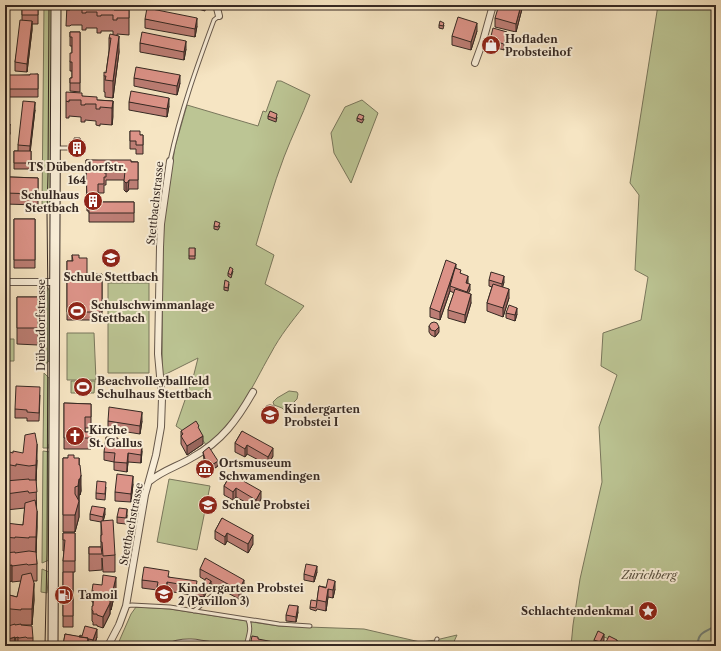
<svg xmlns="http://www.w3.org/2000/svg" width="721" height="651" viewBox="0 0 721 651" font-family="'Libre Caslon Text',serif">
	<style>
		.green { fill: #bcc594; stroke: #79775c }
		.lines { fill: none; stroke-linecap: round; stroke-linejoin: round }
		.stream { stroke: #74837b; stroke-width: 2 }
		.lane-casing { stroke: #66584b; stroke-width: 5 }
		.street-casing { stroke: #66584b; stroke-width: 8 }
		.secondary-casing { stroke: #362923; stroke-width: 11 }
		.lane { stroke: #f9eed8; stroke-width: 3 }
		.street { stroke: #f9eed8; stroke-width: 6 }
		.secondary { stroke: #f9eed8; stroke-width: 9 }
		.tram { stroke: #362923; stroke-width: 1 }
		.wall { fill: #bd7e75; stroke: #362923 }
		.shaded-wall { fill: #9a675f; stroke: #362923 }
		.building { fill: #dc9388; stroke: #362923 }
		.labels { text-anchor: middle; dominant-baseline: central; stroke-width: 4; stroke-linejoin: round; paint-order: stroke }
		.poi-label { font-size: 11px; font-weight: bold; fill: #362923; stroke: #f9eed8; text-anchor: start }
		.street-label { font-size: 11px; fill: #362923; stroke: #f9eed8 }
		.park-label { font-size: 11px; font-style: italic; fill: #58503f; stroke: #f9eed8 }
	</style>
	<rect width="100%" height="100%" fill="#f6e5c3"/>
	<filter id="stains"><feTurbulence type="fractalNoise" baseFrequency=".005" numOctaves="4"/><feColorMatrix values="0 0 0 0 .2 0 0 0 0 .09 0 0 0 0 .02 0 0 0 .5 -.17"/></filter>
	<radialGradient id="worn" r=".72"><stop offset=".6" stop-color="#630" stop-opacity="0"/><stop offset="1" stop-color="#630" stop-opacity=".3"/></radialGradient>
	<path class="green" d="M44 5H52L50 209H42Z
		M658 5H716V646H620C614 641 603 635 596 636L593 646H571L573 625 580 579 602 482 599 427 617 375 601 366 603 333 641 320 648 277 635 270 639 195 630 183Z
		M277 81H281L310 95C302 116 292 136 284 157 273 186 265 215 256 245L274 255 265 284 304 306C292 321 280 336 271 353 250 390 240 417 206 445L196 430 189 435 176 426 194 374 198 358 162 376 163 224 175 147 187 105 258 126 263 111 266 112Z
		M362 100 378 113 351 183 334 153 331 133 345 107Z
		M108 283H149V373H108Z
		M43 286 48 288 50 292 49 361 43 366Z
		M67 333H94L96 380H67Z
		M5 339H14V361H5Z
		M44 373 49 378 50 444H49V448H43Z
		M71 381H95L94 393H71Z
		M289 391 297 392 298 394 297 399 293 403 292 410 287 413 282 408 274 405 273 402 277 398Z
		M43 451 50 452 49 560 42 563Z
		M169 479 210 486 197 550 157 542Z
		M42 569 49 572 47 593 41 592Z
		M136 607 170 609 279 626 364 629 420 642 436 640 457 635 452 646H117L131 614Z"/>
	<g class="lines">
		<path class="stream" d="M697 646C698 643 698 638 700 636 702 631 712 630 716 624"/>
		<defs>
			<path id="lane" d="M56 148H73
				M170 161C180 113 197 66 214 20L219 16
				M126 606 132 605 170 607 279 624 310 626
				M194 611 214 594
				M166 646C185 637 202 642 221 646
				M246 646C248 637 252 629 248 620
				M302 646 303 644 312 646
				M319 646 326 644 332 646
				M435 646 437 639"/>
			<path id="street" d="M218 5 217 8 219 16
				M475 63 483 41 493 5
				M5 282H54
				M150 481C163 470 179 466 193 457 222 441 237 420 253 392
				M108 646 119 625 126 606 145 495 156 455 161 427 162 398 158 354 160 247 161 224 170 161"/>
			<path id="secondary" d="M53 646 56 5"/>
		</defs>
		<use href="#lane" class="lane-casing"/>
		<use href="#street" class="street-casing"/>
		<use href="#secondary" class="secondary-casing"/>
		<use href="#lane" class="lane"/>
		<use href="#street" class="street"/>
		<use href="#secondary" class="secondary"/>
		<path class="tram" d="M45 646 47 553 48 305 47 212 48 174 49 5"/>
	</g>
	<path class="wall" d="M22 5H38V24H32V30L27 72 15 71V62L22 20Z
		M67 5 98 7 114 10H129V35L117 34 119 52 113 98 105 97V92H104V76L106 73 109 51V38L113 35V31H101V33H97V28H86V30H82V25H71L70 26H66Z
		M181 5H188V7Z
		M195 5H206L205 11 195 8Z
		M523 5 516 32 495 27V18Z
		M145 19 197 26 195 37 145 28Z
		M439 25H444L443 29 439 28Z
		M477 31 471 50 452 45V36Z
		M70 32H80V92L70 91V78H72V71H70V62L72 53V46H70Z
		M507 37 504 50 490 46V40Z
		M140 43 186 49 184 60 140 52Z
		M38 74V97H5V76H6L30 75Z
		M134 78 180 83 177 95 134 86Z
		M82 96 97 100 113 101 112 125 100 124V126L96 125V121L85 120V122H81V117L69 116V118H66V101Z
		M129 102 169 106 167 117 129 110Z
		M35 110 30 151H31V169H14V151H18V145Z
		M268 116 277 117 276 122 268 119Z
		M357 118 364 119 362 123 357 121Z
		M5 124 10 133 7 146H5Z
		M130 131 140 135H143V154H136V149H130Z
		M80 138V156H74V151Z
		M86 160 138 162V189H129L128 191 126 192 124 190V180H106V185H104V193H98V202H134V222H89V211H87Z
		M5 176 10 177 38 178V205L5 204Z
		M14 219H35V268H14Z
		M214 226H220L218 230 214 229Z
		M195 248V259H189V256Z
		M72 255 79 258 87 274H102V320H67V261H72Z
		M456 268 468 282 467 284 470 290 468 293 471 303 465 323 448 318V310L454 293 450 291 440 320 430 317V308Z
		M233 271 231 278 228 276V273Z
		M489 280 504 282 502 287 509 298 503 317 487 311V303L492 287 489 286Z
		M229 284 228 291 224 290V287Z
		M17 297H38V345L17 344Z
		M506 313 517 314 515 321 506 318Z
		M429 326 439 332 435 337 431 335 429 332Z
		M40 395 39 421H27V418H15V409Z
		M64 403 91 404V428H85V432H91V449H64Z
		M263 412 278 415 276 420 270 422 265 420 263 415Z
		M108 421H142L140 434 108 429Z
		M199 429 203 444 187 455 181 444V431Z
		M242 431 273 456 268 465 247 454 245 457 235 452V443Z
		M118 444 142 451 141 463 128 462 127 472 114 470V462L104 460V452Z
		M5 452 37 460 36 481 37 527 36 553 37 564V581H33L34 600 32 625H21L33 638V646H5L10 625 5 624V594L17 597 21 581 12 582V581L5 583V553H7H5V524L23 525 25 508 6 510 5 509Z
		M203 452 218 466 201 477 197 470V464L204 460Z
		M63 458H74L79 465 81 491 80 495H79V517L75 532H63Z
		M231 474 261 499 256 508 236 497 233 500 224 495V486Z
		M133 484 131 502 115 501V492Z
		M106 487 105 500 96 499V493Z
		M90 514H105L103 521 115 555V572H103L102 558V570L89 571V547H101V522L90 520Z
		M127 515 126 524 117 523V517Z
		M222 518 253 544 248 553 227 541 225 545 215 539V531Z
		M63 533H75V572H73V627H63V561L64 551H63Z
		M200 569 244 588 239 599 211 584 204 597 167 591 166 597 157 596V590L142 588V580L169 577 201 588 205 580 200 577Z
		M317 572 314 582 304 580V574Z
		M319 586 335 589 333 598 328 597 326 611 317 609 316 611 310 609V607L317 601Z
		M116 588 111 610H110V614L103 628 97 626V625H93V622L92 621V610L93 606V602H92V591Z
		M298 612 296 622 286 621V615Z
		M65 634 79 637H97L94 646H63Z
		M258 639 279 646H251V641Z
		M594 640H604L601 646H596L594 645Z"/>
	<path class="shaded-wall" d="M521 5H523L516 32V24Z
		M197 18V26L195 37V29Z
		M32 21V30L27 72V64Z
		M477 23V31L471 50V42Z
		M507 32V37L504 50V44Z
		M119 36V52L113 98V81Z
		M186 41V49L184 60V52Z
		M180 75V83L177 95V86Z
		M169 98V106L167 117V109Z
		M113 101V117L112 125V108Z
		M35 102V110L30 154V146Z
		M10 124V133L7 146V138Z
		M129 180 128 191 126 192V183Z
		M456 264V272L450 286V291L440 320V312Z
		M468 276V282L466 289V283Z
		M504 276V282L502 290V284Z
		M470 284V290L467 297V292Z
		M509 289V298L503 317V308Z
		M471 294V303L465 323V315Z
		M517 308V314L515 321V315Z
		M439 327V332L435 337V331Z
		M142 412V421L140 434V426Z
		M278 412V415L276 420 270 422V419Z
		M203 436V444L187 455V446Z
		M142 442V451L141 463V455Z
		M37 444V460L36 481V465Z
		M247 445V454L245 457V449Z
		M273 448V456L268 465V457Z
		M128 453V462L127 472V463Z
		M79 458V517L75 532V515L78 501Z
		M218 461V466L201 477V472Z
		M81 475V491L80 495V479Z
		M133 476V484L131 502V494Z
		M236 488V497L233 500V492Z
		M261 491V499L256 508V500Z
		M105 508V514L103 522V517Z
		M127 509V515L126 524V518Z
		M37 511V527L36 553V537Z
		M227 533V541L225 545V537Z
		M253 535V544L248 553V544Z
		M12 565V581L5 583V566Z
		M317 566V572L314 582V577Z
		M116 577V588L111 610V599Z
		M244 580V588L239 599V590Z
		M211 581V584L204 597V594Z
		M335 581V589L333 598V590Z
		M167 582V591L166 597V589Z
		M34 583V600L32 625V609Z
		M328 589V597L326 611V602Z
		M110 603V614L103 628V617Z
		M298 606V612L296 622V617Z
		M97 629V637L94 646H93V640Z
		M604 634V640L601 646H600V642Z
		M15 637V646H5V640Z
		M18 637V646H15V638Z
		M617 640V646H615Z"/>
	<path class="building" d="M22 5H38V15H22Z
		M67 5H98V7H114V10H129V18H117V20H113V15H101V16H97V12H86V13H82V9L71 8 70 10H66Z
		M499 5H521L516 24 495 18Z
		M147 8 197 18 195 29 145 19Z
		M458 17 477 23 471 42 452 36Z
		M20 20 32 21 27 64 15 62Z
		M440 21 444 23 443 26 439 25Z
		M493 28 507 32 504 44 490 40Z
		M70 32H80V83H70V78H72V62H70V53H72V37H70Z
		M142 32 186 41 184 52 140 43Z
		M110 34 119 36 113 81 105 80 106 76H104V72L106 73 111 38H109Z
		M136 67 180 75 177 86 134 78Z
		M30 74H38V89H5V76H6L8 75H30Z
		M131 91 169 98 167 109 129 102Z
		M66 92 82 93V96L97 97V100L113 101 112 108 100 107V109H96V104H85V105H81V100H69V102L66 101Z
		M23 101 35 102 30 146 18 145Z
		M270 111 277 114 276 119 268 116Z
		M359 114 364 116 362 120 357 118Z
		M5 124H10L7 138 5 137Z
		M130 131H140V135H143V145H136V141H130Z
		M74 138H80V151H74Z
		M14 151H31V163H14Z
		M86 160H131V162H138V180H129L128 182 126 183 124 181 125 171H104V173H106V177H104V184H98V202H134V213H89V202H87Z
		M5 176 10 177 38 178V194L5 193Z
		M14 219H35V260H14Z
		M215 221 220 223 218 227 214 226Z
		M189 248H195V256H189Z
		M72 255H79V258H87V274H102V312H67V261H73Z
		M446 260 456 264 440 312 430 308Z
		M230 267 233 269 231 275 228 273Z
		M455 268 461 270 460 273 468 276 466 283 470 284 467 292 450 286Z
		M491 272 504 276 502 284 489 280Z
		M225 280 229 282 228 288 224 287Z
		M493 284 509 289 503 308 487 303Z
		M455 289 471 294 465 315 448 310Z
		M17 297H38V328H17Z
		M509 305 517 308 515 315 506 313Z
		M434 322 437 323 439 327 435 331 431 330 429 326 431 323Z
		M16 386 40 387 39 413 27 412V410L15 409Z
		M64 403 91 404V417H85V432H91V438H64Z
		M263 412a7 7 0 1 1 14 0a7 7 0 1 1-14 0Z
		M109 407 142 412 140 426 108 421Z
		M196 421 199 426 198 427 203 436 187 446 181 436 183 434 181 431Z
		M242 431 273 448 268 457 247 445 245 449 235 443Z
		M35 433 37 444 36 465 29 466 16 464V466L5 464V465V452L6 451 13 453V451L23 453 25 435Z
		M106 437 118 438 117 444 127 445 128 440 142 442 141 455 128 453 127 463 114 462 115 453 104 452Z
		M209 447 218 461 201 472 197 464 205 459 203 452Z
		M68 455H74V458H79V465H80L81 475 80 479H79L78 486 75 487V494L79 501 75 515H63V458H68Z
		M117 474 133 476 131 494 115 492Z
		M231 474 261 491 256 500 236 488 233 492 224 486Z
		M29 479V480H36L37 492 29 493 28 491 6 494 5 493V480V481Z
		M97 481 106 482 105 494 96 493Z
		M35 500 37 511 36 537H29V538L15 537V538L5 537 6 523 23 525 25 503Z
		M92 506 105 508 103 517 90 514Z
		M119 508 127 509 126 518 117 517Z
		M222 518 253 535 248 544 227 533 225 537 215 531Z
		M113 520 115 555 103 556 102 542H101V535H102L101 521Z
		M63 533H75V561H63L65 540H63Z
		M89 547H101L102 554H89Z
		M29 551 36 552 37 564 28 565 27 564 12 566V565L5 566V553L15 552V553Z
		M205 558 244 580 239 590 200 569Z
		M306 564 317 566 314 577 304 574Z
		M144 567 169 571 168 577 197 581 196 587 167 582 166 589 157 587 158 582 142 580Z
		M63 572H73V616H63Z
		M31 573 34 583 32 609H21V610L11 609 5 608V594L17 597 22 575Z
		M103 575 116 577 111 599H110V603L103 617 97 615V614H93V611L92 610V606H93L94 591H92L93 584 102 585Z
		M206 578 211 581 204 594 196 593 197 587 201 588Z
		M328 579 335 581 333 590 328 589 326 602 317 600 319 586 326 588Z
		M311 600 317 601 316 608 310 607Z
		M289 605 298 606 296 617 286 615Z
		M15 624V625L21 624V625L32 626 33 638H27L26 637 19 638 18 637 15 638V637L5 640V627Z
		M85 626 97 629 93 640 89 639 88 641V638L79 637 80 635 82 636Z
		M598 631 604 634 600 642 594 640Z
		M65 634 88 638 87 646H67L63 645Z
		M252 636 258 637V639L279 643 278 646H268L251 641Z
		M609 636 617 640 615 646H604Z"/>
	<defs>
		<symbol id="shop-disc" viewBox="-11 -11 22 22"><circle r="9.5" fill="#8f2418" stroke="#f9eed8"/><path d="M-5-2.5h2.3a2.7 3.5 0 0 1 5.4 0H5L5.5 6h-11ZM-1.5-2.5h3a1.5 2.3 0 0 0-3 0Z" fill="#fff"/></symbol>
		<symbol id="building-disc" viewBox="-11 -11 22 22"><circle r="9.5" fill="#8f2418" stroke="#f9eed8"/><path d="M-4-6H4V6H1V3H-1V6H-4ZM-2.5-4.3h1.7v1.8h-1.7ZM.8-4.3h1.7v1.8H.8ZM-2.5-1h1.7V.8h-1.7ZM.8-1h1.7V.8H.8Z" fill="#fff"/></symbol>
		<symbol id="school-disc" viewBox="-11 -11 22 22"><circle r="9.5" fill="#8f2418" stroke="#f9eed8"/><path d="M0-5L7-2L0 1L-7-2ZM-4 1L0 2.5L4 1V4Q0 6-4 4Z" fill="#fff"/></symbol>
		<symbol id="stadium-disc" viewBox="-11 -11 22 22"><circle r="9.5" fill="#8f2418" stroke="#f9eed8"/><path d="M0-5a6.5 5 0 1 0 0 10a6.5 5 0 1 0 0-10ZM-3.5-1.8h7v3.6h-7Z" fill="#fff"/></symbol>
		<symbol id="church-disc" viewBox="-11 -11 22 22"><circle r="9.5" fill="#8f2418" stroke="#f9eed8"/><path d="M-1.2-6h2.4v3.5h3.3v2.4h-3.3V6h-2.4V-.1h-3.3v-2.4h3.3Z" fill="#fff"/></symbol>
		<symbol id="museum-disc" viewBox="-11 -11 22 22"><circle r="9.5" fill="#8f2418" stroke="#f9eed8"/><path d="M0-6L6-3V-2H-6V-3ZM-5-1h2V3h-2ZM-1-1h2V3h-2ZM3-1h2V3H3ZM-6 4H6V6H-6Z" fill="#fff"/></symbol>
		<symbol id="fuel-disc" viewBox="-11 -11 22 22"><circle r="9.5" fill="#8f2418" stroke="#f9eed8"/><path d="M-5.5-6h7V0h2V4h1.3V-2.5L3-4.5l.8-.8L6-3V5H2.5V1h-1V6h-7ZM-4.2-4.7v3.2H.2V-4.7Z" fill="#fff"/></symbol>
		<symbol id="sight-disc" viewBox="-11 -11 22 22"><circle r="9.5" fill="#8f2418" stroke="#f9eed8"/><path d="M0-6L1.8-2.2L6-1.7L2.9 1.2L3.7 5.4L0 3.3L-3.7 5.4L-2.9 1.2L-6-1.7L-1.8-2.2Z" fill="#fff"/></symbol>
	</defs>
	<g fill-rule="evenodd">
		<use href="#shop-disc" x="480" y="34" width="22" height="22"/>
		<use href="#building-disc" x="66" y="137" width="22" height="22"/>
		<use href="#building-disc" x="82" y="190" width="22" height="22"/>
		<use href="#school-disc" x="100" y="247" width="22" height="22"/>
		<use href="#stadium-disc" x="66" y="300" width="22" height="22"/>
		<use href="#stadium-disc" x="72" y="376" width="22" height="22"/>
		<use href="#school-disc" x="259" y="404" width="22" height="22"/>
		<use href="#church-disc" x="64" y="425" width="22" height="22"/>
		<use href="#museum-disc" x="194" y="458" width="22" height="22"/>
		<use href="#school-disc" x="197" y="494" width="22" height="22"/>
		<use href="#school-disc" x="153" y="583" width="22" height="22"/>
		<use href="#fuel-disc" x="53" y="584" width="22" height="22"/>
		<use href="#sight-disc" x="637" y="600" width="22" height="22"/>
	</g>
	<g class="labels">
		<g class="poi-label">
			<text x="505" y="39">Hofladen<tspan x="505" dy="13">Probsteihof</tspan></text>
			<text x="77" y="167" text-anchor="middle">TS Dübendorfstr.<tspan x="77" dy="13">164</tspan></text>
			<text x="79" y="195" text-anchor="end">Schulhaus<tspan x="79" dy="13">Stettbach</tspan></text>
			<text x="111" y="277" text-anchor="middle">Schule Stettbach</text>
			<text x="91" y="305">Schulschwimmanlage<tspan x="91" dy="13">Stettbach</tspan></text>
			<text x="97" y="381">Beachvolleyballfeld<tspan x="97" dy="13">Schulhaus Stettbach</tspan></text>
			<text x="284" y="409">Kindergarten<tspan x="284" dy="13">Probstei I</tspan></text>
			<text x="89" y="430">Kirche<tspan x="89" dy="13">St. Gallus</tspan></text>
			<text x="219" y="463">Ortsmuseum<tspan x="219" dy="13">Schwamendingen</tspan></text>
			<text x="222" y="505">Schule Probstei</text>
			<text x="178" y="588">Kindergarten Probstei<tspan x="178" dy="13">2 (Pavillon 3)</tspan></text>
			<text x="78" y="595">Tamoil</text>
			<text x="634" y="611" text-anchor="end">Schlachtendenkmal</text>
		</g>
		<g class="street-label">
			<text transform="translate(155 203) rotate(-84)">Stettbachstrasse</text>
			<text transform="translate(41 325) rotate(-90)">Dübendorfstrasse</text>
			<text transform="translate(131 524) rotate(-79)">Stettbachstrasse</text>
		</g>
		<g class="park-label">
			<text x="649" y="575">Zürichberg</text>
		</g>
	</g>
	<rect width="721" height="651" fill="none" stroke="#f6e5c3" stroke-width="20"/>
	<rect x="6" y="6" width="709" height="639" fill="none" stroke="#362923" stroke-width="2"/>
	<rect x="10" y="10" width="701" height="631" fill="none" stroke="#362923"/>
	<rect width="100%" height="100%" filter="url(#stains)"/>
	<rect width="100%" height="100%" fill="url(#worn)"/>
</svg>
